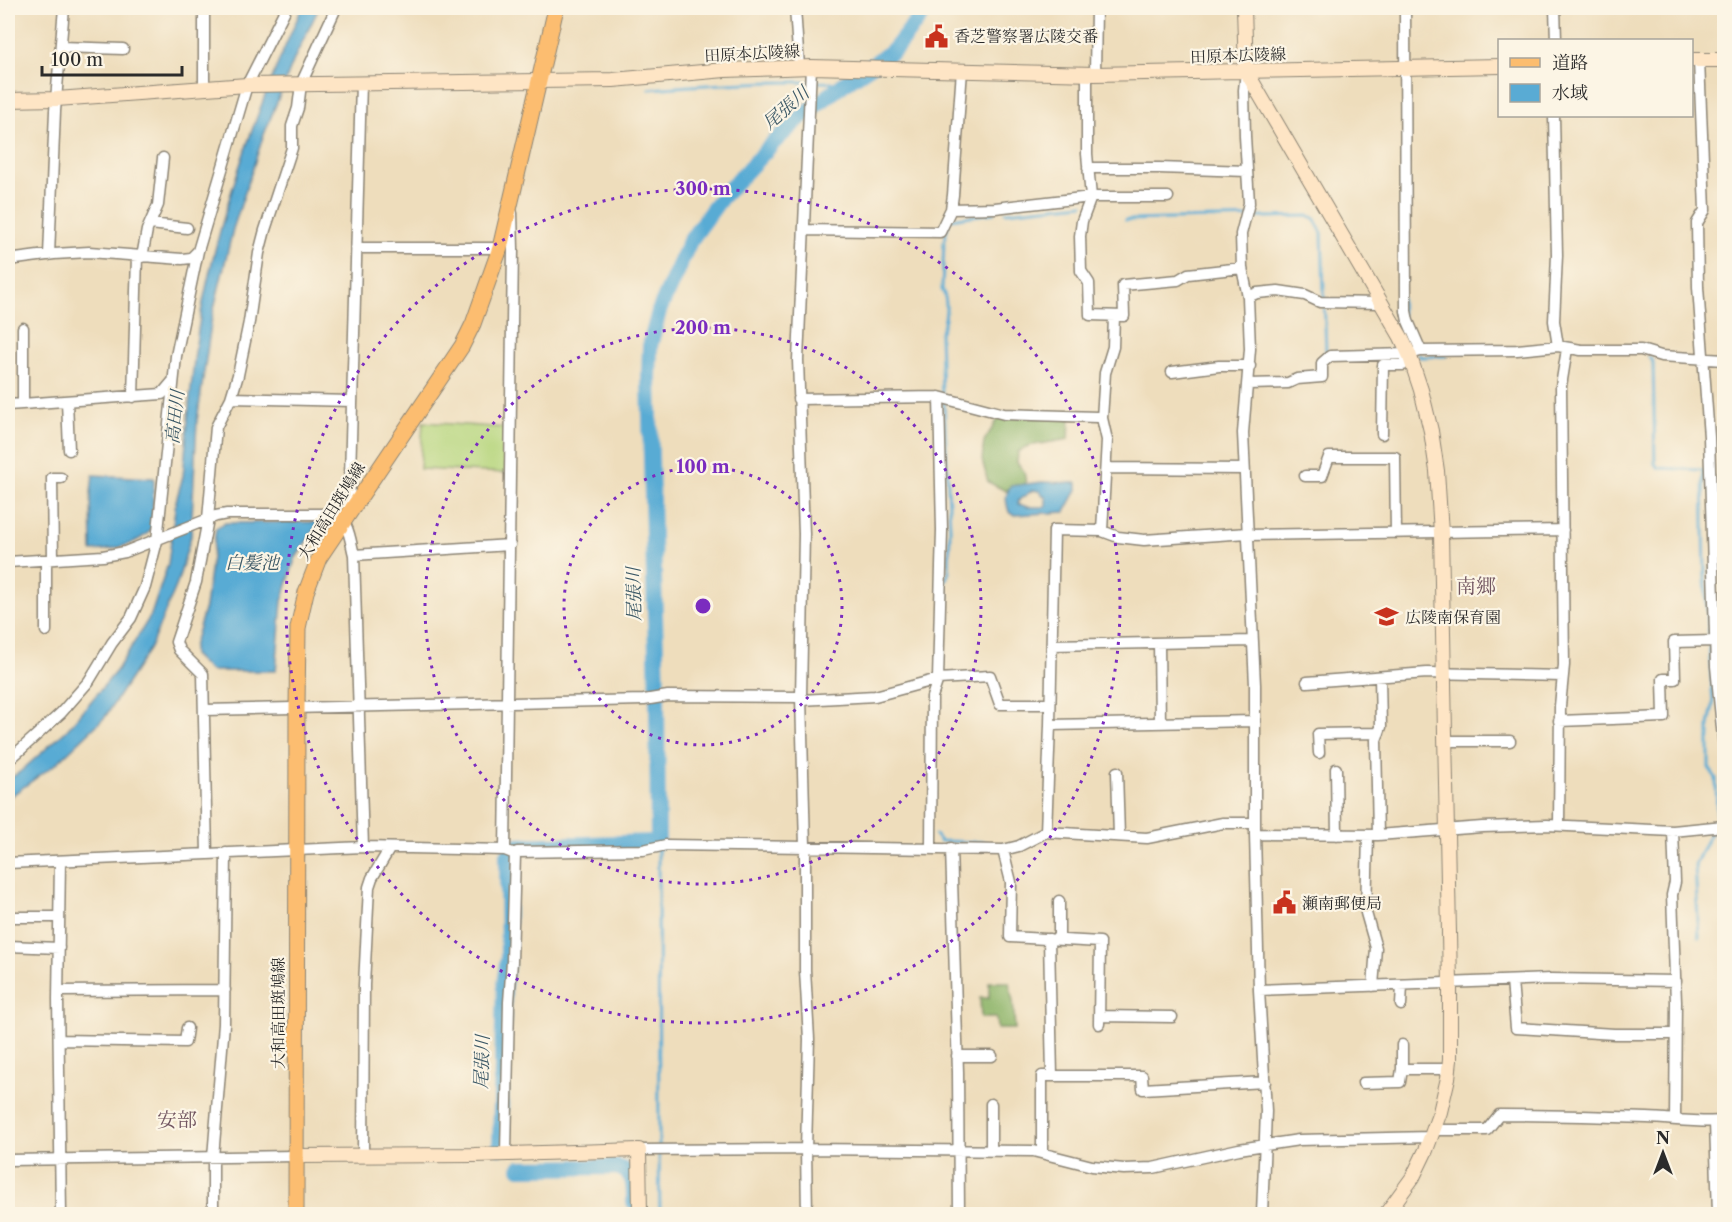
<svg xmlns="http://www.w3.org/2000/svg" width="1732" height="1222" viewBox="0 0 1732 1222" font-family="'Libre Caslon Text','Noto Serif JP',serif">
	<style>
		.green { fill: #b6d57d; stroke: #708054; stroke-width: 1.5 }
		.forest { fill: #90b66c; stroke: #5e704c; stroke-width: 1.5 }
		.water { fill: #59abd4; stroke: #426b80; stroke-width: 1.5; fill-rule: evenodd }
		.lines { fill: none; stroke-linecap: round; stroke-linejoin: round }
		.stream { stroke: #59abd4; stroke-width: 3 }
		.river { stroke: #59abd4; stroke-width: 16 }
		.street-casing { stroke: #8c8474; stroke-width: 13 }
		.secondary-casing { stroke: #8c8474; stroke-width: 16 }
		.primary-casing { stroke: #8c8474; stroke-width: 17 }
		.street { stroke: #fff; stroke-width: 10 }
		.secondary { stroke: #fee5c5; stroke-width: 14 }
		.primary { stroke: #fcbd6f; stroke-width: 15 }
		.ring { fill: none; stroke: #7b2cbf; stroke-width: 3; stroke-dasharray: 3 6 }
		.labels { text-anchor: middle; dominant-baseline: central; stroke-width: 4.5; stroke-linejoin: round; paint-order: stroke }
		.poi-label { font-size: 16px; fill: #2b2b2b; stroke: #fcf5e5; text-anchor: start }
		.street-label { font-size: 16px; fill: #2b2b2b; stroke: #fcf5e5 }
		.water-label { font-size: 18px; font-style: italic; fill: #3b5866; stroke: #fcf5e5 }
		.quarter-label { font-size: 20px; fill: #725661; stroke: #fcf5e5 }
		.centre { fill: #7b2cbf; stroke: #fcf5e5; stroke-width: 3 }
		.ring-label { font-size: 18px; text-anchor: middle; font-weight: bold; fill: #7b2cbf; stroke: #fcf5e5; stroke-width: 4.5; stroke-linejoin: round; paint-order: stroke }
	</style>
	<rect width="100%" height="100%" fill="#fcf5e5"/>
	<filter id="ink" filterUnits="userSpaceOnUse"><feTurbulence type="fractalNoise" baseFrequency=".0167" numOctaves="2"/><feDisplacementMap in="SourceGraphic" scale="12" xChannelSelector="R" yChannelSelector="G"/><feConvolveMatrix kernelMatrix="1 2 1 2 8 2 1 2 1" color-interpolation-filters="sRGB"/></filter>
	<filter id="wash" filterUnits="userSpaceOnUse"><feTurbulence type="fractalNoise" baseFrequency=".008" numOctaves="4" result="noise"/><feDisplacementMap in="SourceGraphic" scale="24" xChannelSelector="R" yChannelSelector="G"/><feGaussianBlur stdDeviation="1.35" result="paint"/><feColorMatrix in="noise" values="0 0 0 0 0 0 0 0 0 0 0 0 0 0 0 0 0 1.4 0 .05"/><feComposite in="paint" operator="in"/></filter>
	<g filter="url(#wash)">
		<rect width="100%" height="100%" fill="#eeddbc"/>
		<path class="green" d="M423 422 507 428 506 473 420 469Z"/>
		<path class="forest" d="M1000 416 1070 417 1069 439 1028 446 1018 452 1017 463 1024 471 1026 484 1011 486 1006 491 988 482 982 460 984 441Z
			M989 982H1009L1013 1001 1015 1029H997L996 1018H981L980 998H989Z"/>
		<path class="water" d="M302 8H319L295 57 263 137 233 229 212 317 197 421 191 536 177 584 150 648 105 717 57 763 8 798V780L21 771 67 730 117 670 151 615 168 564 176 501 183 476C188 424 191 369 200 318 220 210 257 107 302 8Z
			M93 475 154 478 152 529C137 545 114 550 92 551L91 493Z
			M1042 482 1077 483V490L1065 512 1014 515 1009 512C1006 502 1004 495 1011 486ZM1033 490 1039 491 1046 498V507H1028L1018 504 1019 500Z
			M319 522 295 559 282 601 276 671H210L193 655V647L205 607 216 528 225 523Z"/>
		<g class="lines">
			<path class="stream" d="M649 89C714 84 779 80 845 83
				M1006 212 1083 204
				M950 219 994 213
				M1125 220 1309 216 1314 218 1322 233 1326 354
				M1401 298 1402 322 1407 332
				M1393 352 1395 341
				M1419 354 1420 357 1446 356
				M1649 357 1653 362 1655 464 1659 468 1703 470 1705 579 1709 638
				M942 396 940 333C946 322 949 301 942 290L944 241 948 225
				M944 630 947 622 945 607 948 596 944 584 949 572 950 528 944 402
				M1709 644 1713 705 1709 725V768L1716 778 1717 819 1715 823
				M935 835 940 841 985 842
				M658 850 659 1147
				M1699 937 1695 865 1712 829
				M659 1153 660 1214"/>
			<path class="river" d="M500 1147 504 985 508 958 507 857 513 846 658 842 657 694 649 378 650 346 659 311 690 241 721 198 773 143 801 117 845 83 894 50 927 8
				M520 1168 617 1167C635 1172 634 1186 634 1202"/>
		</g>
	</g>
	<g filter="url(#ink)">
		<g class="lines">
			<defs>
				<path id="street" d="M204 8V88
					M795 8 799 67
					M1405 8 1406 311 1408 321 1421 351
					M1555 8 1556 40
					M61 47 123 49
					M1699 60 1705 210 1697 223 1698 287 1709 437 1716 666 1724 749
					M1246 71 1244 90 1245 136 1249 203 1241 234 1242 268 1248 297 1250 349 1243 433 1255 685V834L1259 990 1266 1111 1262 1214
					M1087 74V154L1091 197 1082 221 1080 236 1081 271 1089 283 1090 315 1124 316 1123 285 1178 280 1188 274 1242 268
					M1095 74 1096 8
					M1554 116 1557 255 1554 321 1558 346
					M1088 168H1159L1247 171
					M951 209 995 208 1091 197H1168
					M150 224 187 228
					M804 230 940 232 951 209 953 195 962 70
					M356 248H500
					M49 255 55 111 64 8
					M142 257 147 230 158 205 163 158
					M8 260 54 254 89 252 182 259 191 258 197 252
					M1248 297 1257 293 1278 291 1305 295 1320 302 1381 303
					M23 328V403
					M1172 372 1219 366H1250
					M1248 384 1288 383 1297 379 1322 377V363L1330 356 1409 354 1421 351 1517 350 1558 346 1581 350H1641L1661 356 1724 360
					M133 397 137 256
					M231 398 352 401
					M798 399 939 397 1004 414 1097 417
					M67 401 69 450
					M8 405 162 394 173 381
					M1382 434 1383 365H1403L1409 354
					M1107 468 1244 469
					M1305 476H1322L1329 457H1395L1396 533
					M349 512 361 83
					M1102 531 1107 440 1102 418 1105 373 1113 347 1114 316
					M1248 535 1563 530
					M354 555 510 545
					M53 559 52 478H61
					M46 560V631
					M8 562 103 556 125 552 216 516 227 514H333C349 519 350 540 354 555L363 847
					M1159 643 1160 723
					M1052 645 1253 641
					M1307 682 1427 673 1563 676
					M801 700 875 696 938 679 990 676 1000 704H1050
					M204 710 644 700 668 696 801 697
					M1559 721 1664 717 1663 679H1675L1674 642 1715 641
					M1050 725 1255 721
					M1445 741H1510
					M1319 753 1318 734 1379 733
					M8 761 61 713 89 681 112 643 131 618 145 587 157 541 176 356 198 251 247 85 286 8
					M1336 769 1337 835
					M1117 772 1119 836
					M1559 825 1560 706 1564 665 1561 386 1567 349
					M1673 831 1675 882 1672 895 1676 1002 1675 1119
					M1046 832 1050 725 1054 530 1102 531 1118 537 1144 540 1248 533
					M1255 834 1378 835 1482 827 1547 825 1673 831 1724 826
					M1368 835 1366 913 1376 948 1373 986
					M1378 835 1376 740 1381 727 1380 677
					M931 848 932 697 938 679 942 530 939 397
					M951 848 958 1072 959 1214
					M505 850 513 249 512 213
					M1003 850 1011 882 1010 937 1100 942 1099 1024
					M207 854 203 674 179 650 176 642 196 582 208 519 216 427 231 398 238 375 249 322 259 253 265 230 292 148V126L298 108 301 84 336 8
					M60 861 58 999 61 1214
					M8 863 363 847 505 850 515 854 517 852 643 850 666 845 1003 850 1019 846 1046 832 1147 838 1223 823H1255
					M8 917H59
					M1049 939 1052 1076
					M1059 940V901
					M8 946 59 948
					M1512 981 1516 1028 1614 1034H1676
					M1259 990 1551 979 1676 981
					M58 991 225 990
					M1401 1005 1402 985
					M1099 1016 1172 1017
					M59 1040 185 1042 187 1028
					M957 1056H992
					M1402 1069H1449
					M1363 1083 1400 1082 1402 1069V1045
					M991 1104V1151
					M1715 1122 1718 1214
					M1434 1130H1487L1499 1115C1548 1115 1598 1116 1647 1118 1673 1119 1698 1123 1724 1121
					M639 1150 806 1149 1033 1151 1092 1166 1124 1169 1153 1168 1239 1149 1299 1140 1431 1137
					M506 1153 509 1002 512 961 515 854
					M1042 1153V1076H1142L1143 1089 1265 1082
					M363 1156 364 985 369 887 372 878 390 848
					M8 1160 295 1156
					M213 1214V1157L224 1024 226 853
					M807 1214 806 1149 809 1039 805 970V846L801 697 804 534 798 360 811 67"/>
				<path id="secondary" d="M1244 8 1246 71 1401 337 1409 354 1421 390 1431 431 1437 471 1441 533 1450 983V1060L1448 1078 1440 1112 1426 1150 1413 1177 1386 1214
					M1692 60H1724
					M8 100 57 99 247 85 613 80 725 70 811 67 1095 74 1500 66
					M295 1156 474 1155 639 1150 640 1214"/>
				<path id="primary" d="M296 1214 297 707 298 628 306 592 319 558 462 346 473 324 500 248 556 8"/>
			</defs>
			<use href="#street" class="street-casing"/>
			<use href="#secondary" class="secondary-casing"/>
			<use href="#primary" class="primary-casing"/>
			<use href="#street" class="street"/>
			<use href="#secondary" class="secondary"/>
			<use href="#primary" class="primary"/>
		</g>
	</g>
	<g class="ring">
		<circle cx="703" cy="606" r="139"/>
		<circle cx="703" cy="606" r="278"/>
		<circle cx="703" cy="606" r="417"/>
	</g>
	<defs>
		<symbol id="civic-bare" viewBox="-9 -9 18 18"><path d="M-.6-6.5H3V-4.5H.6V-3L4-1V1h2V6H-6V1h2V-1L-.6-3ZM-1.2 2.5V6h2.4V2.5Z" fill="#c8321e" stroke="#fcf5e5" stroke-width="2.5" paint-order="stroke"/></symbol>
		<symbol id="school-bare" viewBox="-9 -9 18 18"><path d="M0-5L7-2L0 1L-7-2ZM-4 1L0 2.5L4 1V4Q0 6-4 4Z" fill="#c8321e" stroke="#fcf5e5" stroke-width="2.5" paint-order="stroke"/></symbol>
	</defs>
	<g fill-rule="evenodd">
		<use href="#civic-bare" x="920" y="20" width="33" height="33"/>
		<use href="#school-bare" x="1370" y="600" width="33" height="33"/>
		<use href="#civic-bare" x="1268" y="886" width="33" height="33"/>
	</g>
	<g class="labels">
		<g class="poi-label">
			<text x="954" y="36">香芝警察署広陵交番</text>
			<text x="1405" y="617">広陵南保育園</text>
			<text x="1302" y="903">瀬南郵便局</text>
		</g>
		<g class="street-label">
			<text transform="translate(752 53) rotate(-3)">田原本広陵線</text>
			<text transform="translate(1238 55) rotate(-2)">田原本広陵線</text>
			<text transform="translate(331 511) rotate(-58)">大和高田斑鳩線</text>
			<text transform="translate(278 1013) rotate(-90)">大和高田斑鳩線</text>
		</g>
		<g class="water-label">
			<text transform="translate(786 108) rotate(-41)">尾張川</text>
			<text transform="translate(175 417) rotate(-84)">高田川</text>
			<text x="252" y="563">白髪池</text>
			<text transform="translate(634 594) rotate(-91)">尾張川</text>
			<text transform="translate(482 1062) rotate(-88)">尾張川</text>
		</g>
		<g class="quarter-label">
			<text x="1476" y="586">南郷</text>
			<text x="177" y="1120">安部</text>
		</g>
	</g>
	<circle cx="703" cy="606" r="9" class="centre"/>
	<g class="ring-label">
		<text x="703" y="195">300 m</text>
		<text x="703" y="334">200 m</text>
		<text x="703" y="473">100 m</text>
	</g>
	<rect width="1732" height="1222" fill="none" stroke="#fcf5e5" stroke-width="30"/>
	<rect x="1498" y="39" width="195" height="78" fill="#fcf5e5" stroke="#a8a49b" stroke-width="1.5"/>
	<rect x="1510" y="58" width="30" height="9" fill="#fcbd6f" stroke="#a8a49b" stroke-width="1.5"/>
	<text x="1552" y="69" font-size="18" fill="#2b2b2b">道路</text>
	<rect x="1510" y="84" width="30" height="18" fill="#59abd4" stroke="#a8a49b" stroke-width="1.5"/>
	<text x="1552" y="99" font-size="18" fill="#2b2b2b">水域</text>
	<g transform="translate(1663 1153)" stroke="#fcf5e5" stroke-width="4.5" paint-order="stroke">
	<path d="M0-4.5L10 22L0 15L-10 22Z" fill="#2b2b2b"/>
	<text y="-9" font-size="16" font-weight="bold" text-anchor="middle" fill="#2b2b2b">N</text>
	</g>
	<path d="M42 66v9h140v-9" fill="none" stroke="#2b2b2b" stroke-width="3"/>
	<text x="51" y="66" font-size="18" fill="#2b2b2b" stroke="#fcf5e5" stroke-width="4.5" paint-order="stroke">100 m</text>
</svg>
